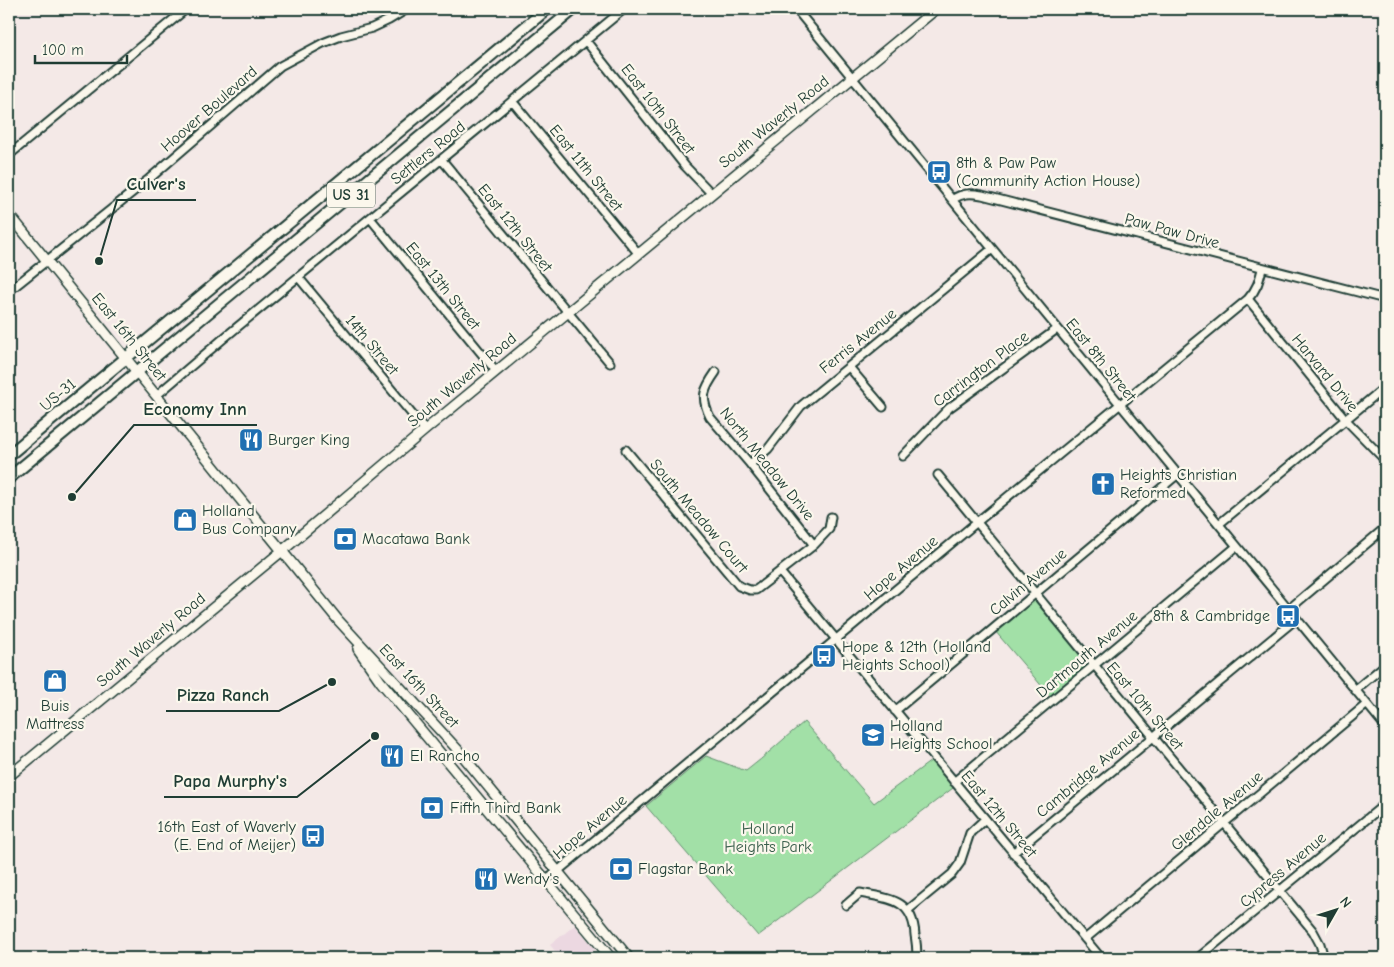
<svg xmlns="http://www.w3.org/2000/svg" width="1394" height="967" viewBox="0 0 1394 967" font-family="'Comic Neue',sans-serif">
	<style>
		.built { fill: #ecd8e1 }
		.green { fill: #a2e0a7; stroke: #608e6e }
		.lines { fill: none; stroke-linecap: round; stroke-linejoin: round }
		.minor-casing { stroke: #1f3d34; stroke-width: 11 }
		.major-casing { stroke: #1f3d34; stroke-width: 12 }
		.highway-casing { stroke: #1f3d34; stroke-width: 14 }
		.minor { stroke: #fbf7ec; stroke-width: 7 }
		.major { stroke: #fbf7ec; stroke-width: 9 }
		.highway { stroke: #fbf7ec; stroke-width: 10 }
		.labels { text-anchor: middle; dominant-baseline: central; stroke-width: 4.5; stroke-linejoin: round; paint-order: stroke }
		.shield { fill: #fbf7ec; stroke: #61756b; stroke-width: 1 }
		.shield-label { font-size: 15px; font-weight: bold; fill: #1f3d34 }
		.street-label { font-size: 16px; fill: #1f3d34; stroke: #fbf7ec }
		.poi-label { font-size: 16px; fill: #1f3d34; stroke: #fbf7ec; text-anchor: start }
		.park-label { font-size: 16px; fill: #395e4b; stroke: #fbf7ec }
		.leader { fill: none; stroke: #1f3d34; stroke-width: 2 }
		.callout-dot { fill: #1f3d34; stroke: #fbf7ec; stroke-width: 2 }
		.callout-label { font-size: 18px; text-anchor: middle; font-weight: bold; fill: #1f3d34; stroke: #fbf7ec; stroke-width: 4.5; stroke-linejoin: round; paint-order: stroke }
	</style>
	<rect width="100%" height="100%" fill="#f4e9e7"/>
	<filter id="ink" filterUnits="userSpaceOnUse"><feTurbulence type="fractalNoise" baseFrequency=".02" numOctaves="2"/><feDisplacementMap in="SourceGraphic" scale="10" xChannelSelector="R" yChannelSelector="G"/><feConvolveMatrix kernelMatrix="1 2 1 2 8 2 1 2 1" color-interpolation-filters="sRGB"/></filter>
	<g filter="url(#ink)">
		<path class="built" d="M575 925 595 949 583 958H561L550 945Z"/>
		<path class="green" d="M1035 600 1087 663 1086 668 1051 697 995 631 1032 601Z
			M804 722 874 803 935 758 957 785 758 936 646 806 706 756 746 771C766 756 784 738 804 722Z"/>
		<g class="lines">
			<defs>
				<path id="minor" d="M796 9C991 249 1189 487 1385 726
					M586 41 685 166 711 193
					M512 101 638 253
					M9 155 186 9
					M442 160 610 363
					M953 199C963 193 970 193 982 195L1385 299
					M370 218 496 371
					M299 278 425 430
					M9 291 149 179 280 66 323 43 341 36 372 28 389 20 407 9
					M1248 299 1346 420 1385 460
					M849 367 883 407
					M716 372C704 389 700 397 710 417L750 464 814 545
					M157 395 224 338 624 9
					M626 450 739 586 750 590H756L814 545 829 529 831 517
					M903 456 949 408 1057 329
					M750 464 768 449 801 406 992 249
					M938 475 1313 931 1320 944 1324 958
					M1219 524 1385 387
					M780 572 1101 958
					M1288 610 1385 528
					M1355 690 1385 665
					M895 711 1178 474
					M954 782 1236 547
					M1013 853 1296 619
					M547 880 977 522 1248 299C1257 289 1259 281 1262 269
					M846 905 860 893C890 899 913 899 915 935 916 942 918 951 916 958
					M908 910 952 874 960 863 970 833 985 819
					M1085 939 1367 704
					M1198 958 1385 804"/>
				<path id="major" d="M9 214 338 620 458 750 629 958
					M358 649 381 682 611 958
					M9 776 282 551 425 430 936 9"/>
				<path id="highway" d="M9 455 547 9
					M9 478 574 9"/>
			</defs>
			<use href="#minor" class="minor-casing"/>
			<use href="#major" class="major-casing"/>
			<use href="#highway" class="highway-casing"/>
			<use href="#minor" class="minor"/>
			<use href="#major" class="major"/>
			<use href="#highway" class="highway"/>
		</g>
	</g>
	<defs>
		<symbol id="bus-square" viewBox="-11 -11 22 22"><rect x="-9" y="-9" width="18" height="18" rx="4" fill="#1f6fb2" stroke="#fbf7ec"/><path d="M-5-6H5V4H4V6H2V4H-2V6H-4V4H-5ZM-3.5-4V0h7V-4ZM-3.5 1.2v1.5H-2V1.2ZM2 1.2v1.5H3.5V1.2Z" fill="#fff"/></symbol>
		<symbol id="restaurant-square" viewBox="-11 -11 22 22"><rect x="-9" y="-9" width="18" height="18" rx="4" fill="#1f6fb2" stroke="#fbf7ec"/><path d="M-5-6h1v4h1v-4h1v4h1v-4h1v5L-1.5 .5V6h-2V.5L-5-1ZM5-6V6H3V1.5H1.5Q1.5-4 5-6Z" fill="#fff"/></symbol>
		<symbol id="church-square" viewBox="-11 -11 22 22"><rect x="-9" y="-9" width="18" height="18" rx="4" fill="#1f6fb2" stroke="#fbf7ec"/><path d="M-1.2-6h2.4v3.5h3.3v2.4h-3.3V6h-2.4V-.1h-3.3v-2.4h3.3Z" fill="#fff"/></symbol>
		<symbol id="shop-square" viewBox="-11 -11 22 22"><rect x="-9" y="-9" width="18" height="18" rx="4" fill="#1f6fb2" stroke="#fbf7ec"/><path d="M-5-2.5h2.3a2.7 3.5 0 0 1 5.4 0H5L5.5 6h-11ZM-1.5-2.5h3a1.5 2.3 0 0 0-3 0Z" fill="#fff"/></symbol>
		<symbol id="bank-square" viewBox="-11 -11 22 22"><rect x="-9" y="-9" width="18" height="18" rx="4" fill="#1f6fb2" stroke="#fbf7ec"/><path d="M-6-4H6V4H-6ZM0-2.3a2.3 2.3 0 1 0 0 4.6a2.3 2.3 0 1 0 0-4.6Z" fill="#fff"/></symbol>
		<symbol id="school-square" viewBox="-11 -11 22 22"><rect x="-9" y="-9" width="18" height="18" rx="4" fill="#1f6fb2" stroke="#fbf7ec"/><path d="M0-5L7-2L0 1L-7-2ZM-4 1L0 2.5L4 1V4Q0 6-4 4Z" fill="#fff"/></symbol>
	</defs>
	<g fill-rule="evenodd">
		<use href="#bus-square" x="925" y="158" width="28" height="28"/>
		<use href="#restaurant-square" x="237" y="426" width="28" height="28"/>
		<use href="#church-square" x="1089" y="470" width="28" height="28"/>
		<use href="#shop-square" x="171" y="506" width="28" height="28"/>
		<use href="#bank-square" x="331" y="525" width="28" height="28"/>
		<use href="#bus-square" x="1274" y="602" width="28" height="28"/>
		<use href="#bus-square" x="810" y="642" width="28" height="28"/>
		<use href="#shop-square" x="41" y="667" width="28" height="28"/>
		<use href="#school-square" x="859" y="721" width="28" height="28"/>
		<use href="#restaurant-square" x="378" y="742" width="28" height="28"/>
		<use href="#bank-square" x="418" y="794" width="28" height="28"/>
		<use href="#bus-square" x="299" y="822" width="28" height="28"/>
		<use href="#bank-square" x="607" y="855" width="28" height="28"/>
		<use href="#restaurant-square" x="472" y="865" width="28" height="28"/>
	</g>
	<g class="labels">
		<rect class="shield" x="327" y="182.5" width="48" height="25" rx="4"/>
		<g class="shield-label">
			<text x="351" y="195">US 31</text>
		</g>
		<g class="street-label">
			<text transform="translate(209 109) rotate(-41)">Hoover Boulevard</text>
			<text transform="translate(658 109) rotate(52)">East 10th Street</text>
			<text transform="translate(774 122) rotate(-39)">South Waverly Road</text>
			<text transform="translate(428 153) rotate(-39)">Settlers Road</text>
			<text transform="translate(586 168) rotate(51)">East 11th Street</text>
			<text transform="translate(515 228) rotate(51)">East 12th Street</text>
			<text transform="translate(1172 231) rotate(15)">Paw Paw Drive</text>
			<text transform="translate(443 286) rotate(51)">East 13th Street</text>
			<text transform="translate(129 337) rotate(51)">East 16th Street</text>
			<text transform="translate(858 341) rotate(-39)">Ferris Avenue</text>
			<text transform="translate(372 345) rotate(50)">14th Street</text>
			<text transform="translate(1101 360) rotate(51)">East 8th Street</text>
			<text transform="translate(981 369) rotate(-37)">Carrington Place</text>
			<text transform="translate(1325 373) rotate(51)">Harvard Drive</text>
			<text transform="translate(462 380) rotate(-40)">South Waverly Road</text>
			<text transform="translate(58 395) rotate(-40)">US-31</text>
			<text transform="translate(767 464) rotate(51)">North Meadow Drive</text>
			<text transform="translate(699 516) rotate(50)">South Meadow Court</text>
			<text transform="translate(901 568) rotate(-40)">Hope Avenue</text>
			<text transform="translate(1028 582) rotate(-40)">Calvin Avenue</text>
			<text transform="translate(151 640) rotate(-40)">South Waverly Road</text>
			<text transform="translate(1087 654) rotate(-40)">Dartmouth Avenue</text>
			<text transform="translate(419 686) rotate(47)">East 16th Street</text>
			<text transform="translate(1145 706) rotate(50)">East 10th Street</text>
			<text transform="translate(1088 773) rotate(-40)">Cambridge Avenue</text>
			<text transform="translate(1217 811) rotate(-40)">Glendale Avenue</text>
			<text transform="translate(999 814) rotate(50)">East 12th Street</text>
			<text transform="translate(590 827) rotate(-40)">Hope Avenue</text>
			<text transform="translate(1283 870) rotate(-40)">Cypress Avenue</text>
		</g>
		<g class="poi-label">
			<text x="956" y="163">8th &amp; Paw Paw<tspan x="956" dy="18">(Community Action House)</tspan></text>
			<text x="268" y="440">Burger King</text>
			<text x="1120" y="475">Heights Christian<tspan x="1120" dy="18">Reformed</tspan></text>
			<text x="202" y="511">Holland<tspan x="202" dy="18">Bus Company</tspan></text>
			<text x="362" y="539">Macatawa Bank</text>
			<text x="1270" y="616" text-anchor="end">8th &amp; Cambridge</text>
			<text x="842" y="647">Hope &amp; 12th (Holland<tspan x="842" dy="18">Heights School)</tspan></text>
			<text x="55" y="706" text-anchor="middle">Buis<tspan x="55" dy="18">Mattress</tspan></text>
			<text x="890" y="726">Holland<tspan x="890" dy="18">Heights School</tspan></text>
			<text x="410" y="756">El Rancho</text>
			<text x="450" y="808">Fifth Third Bank</text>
			<text x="296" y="827" text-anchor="end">16th East of Waverly<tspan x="296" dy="18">(E. End of Meijer)</tspan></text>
			<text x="638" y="869">Flagstar Bank</text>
			<text x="504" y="879">Wendy's</text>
		</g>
		<g class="park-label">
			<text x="768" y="829">Holland<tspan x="768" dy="18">Heights Park</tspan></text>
		</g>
	</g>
	<path class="leader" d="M99 261L117 200H196M72 497L134 425H257M332 682L279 711H166M375 736L297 797H164"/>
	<g class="callout-dot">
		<circle cx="99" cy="261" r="5"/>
		<circle cx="72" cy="497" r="5"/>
		<circle cx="332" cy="682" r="5"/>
		<circle cx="375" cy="736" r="5"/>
	</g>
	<g class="callout-label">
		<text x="156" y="190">Culver's</text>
		<text x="195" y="415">Economy Inn</text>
		<text x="223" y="701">Pizza Ranch</text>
		<text x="230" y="787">Papa Murphy's</text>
	</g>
	<rect width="1394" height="967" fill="none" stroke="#fbf7ec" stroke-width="30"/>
	<rect x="15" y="15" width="1364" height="937" fill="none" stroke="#1f3d34" stroke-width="2" filter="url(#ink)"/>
	<g transform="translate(1336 910) rotate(51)" stroke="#fbf7ec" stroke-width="4" paint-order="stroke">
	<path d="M0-4L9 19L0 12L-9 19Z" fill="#1f3d34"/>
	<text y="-8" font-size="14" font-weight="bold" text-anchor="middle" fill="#1f3d34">N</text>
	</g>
	<path d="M35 55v8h92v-8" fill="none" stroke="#1f3d34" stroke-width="2.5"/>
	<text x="42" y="55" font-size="15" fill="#1f3d34" stroke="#fbf7ec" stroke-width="4" paint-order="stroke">100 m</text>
</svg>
